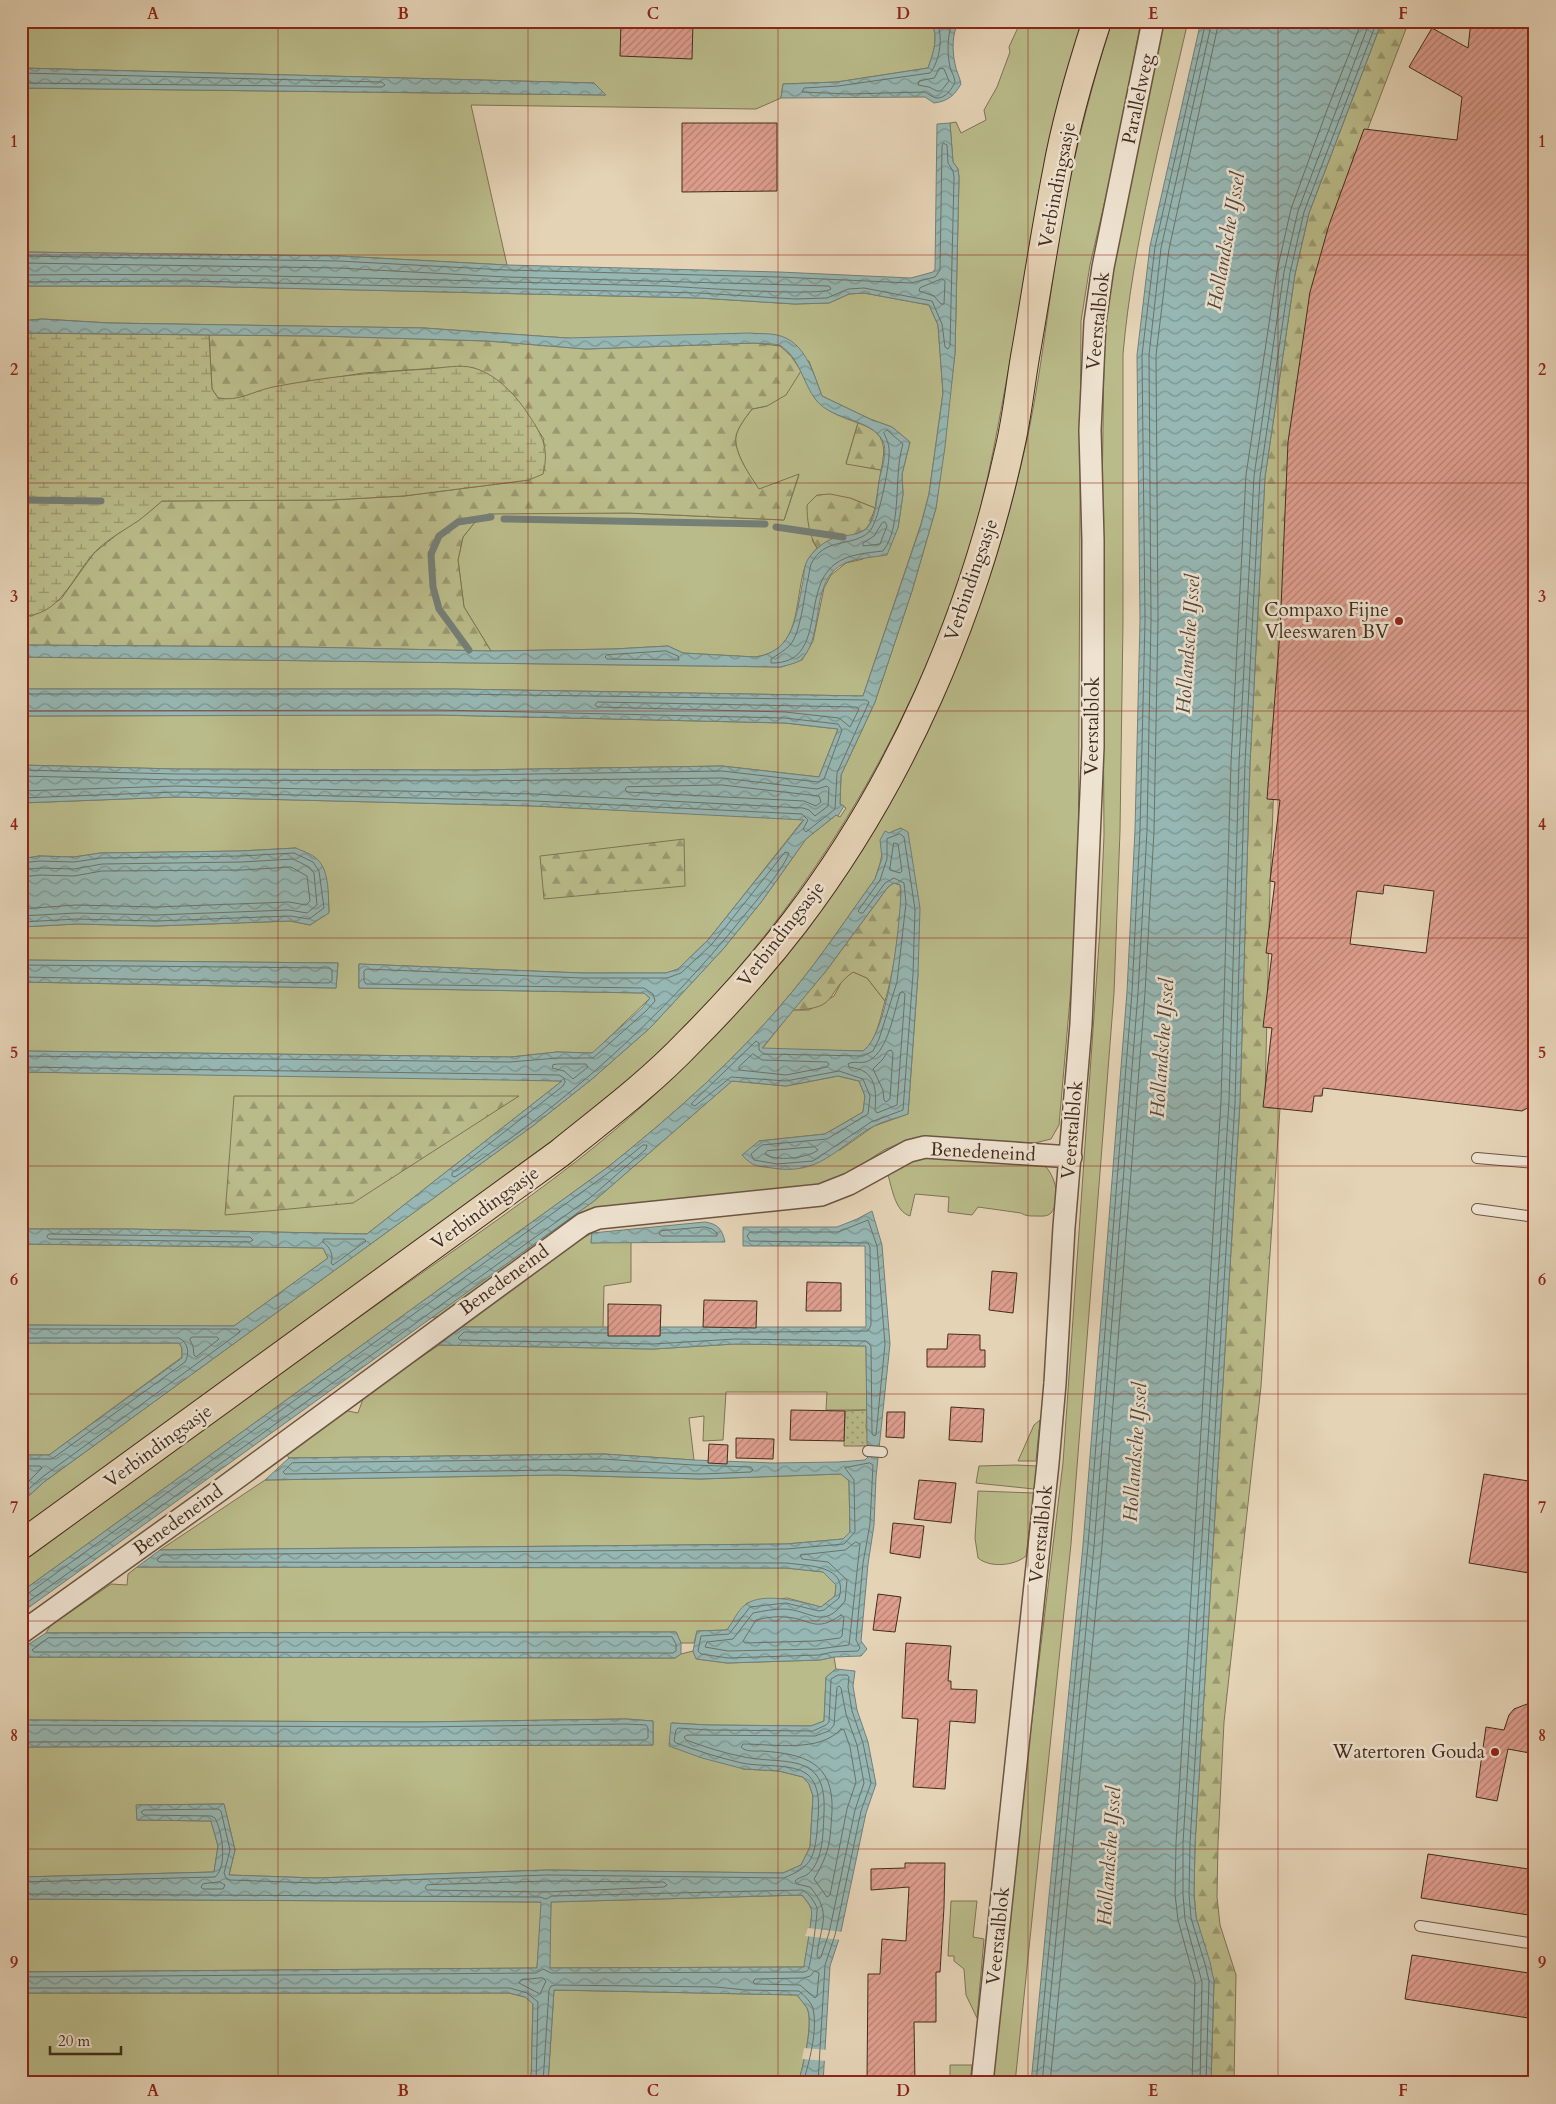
<svg xmlns="http://www.w3.org/2000/svg" width="1556" height="2104" viewBox="0 0 1556 2104" font-family="Cardo,serif">
	<style>
		.grass { fill: #babb8a; stroke: #7e7454 }
		.forest { fill: url(#forest-firs); stroke: #7e7454 }
		.wetland { fill: url(#wetland-marsh); stroke: #7e7454 }
		.garden { fill: url(#garden-dots); stroke: #7e7454 }
		.water { fill: url(#water-waves); stroke: #747f77; fill-rule: evenodd }
		.pier { fill: #e5d3b6 }
		.lines { fill: none; stroke-linecap: round; stroke-linejoin: round }
		.shore { stroke: #6c7268; stroke-width: 1 }
		.stream { stroke: #747f77; stroke-width: 7 }
		.building { fill: url(#building-hatch); stroke: #422c1d; fill-rule: evenodd }
		.service-casing { stroke: #6b5643; stroke-width: 12 }
		.minor-casing { stroke: #6b5643; stroke-width: 24 }
		.primary-casing { stroke: #422c1d; stroke-width: 30 }
		.service { stroke: #eee2d0; stroke-width: 10 }
		.minor { stroke: #eee2d0; stroke-width: 21 }
		.primary { stroke: #e5d3b6; stroke-width: 28 }
		.grid { fill: none; stroke: #8f2418; stroke-width: 1; stroke-opacity: 0.55 }
		.poi-dot { fill: #8f2418; stroke: #eee2d0; stroke-width: 2 }
		.labels { text-anchor: middle; dominant-baseline: central; stroke-width: 5; stroke-linejoin: round; paint-order: stroke }
		.street-label { font-size: 19px; fill: #422c1d; stroke: #eee2d0 }
		.poi-label { font-size: 19px; fill: #422c1d; stroke: #eee2d0; text-anchor: end }
		.water-label { font-size: 20px; font-style: italic; fill: #53483b; stroke: #eee2d0 }
		.neatline { fill: none; stroke: #8f2418; stroke-width: 2 }
		.grid-label { font-size: 16px; text-anchor: middle; font-weight: bold; fill: #8f2418 }
	</style>
	<defs>
		<pattern id="forest-firs" width="22" height="20" patternUnits="userSpaceOnUse" patternTransform="scale(1.25)"><rect width="22" height="20" fill="#babb8a"/><path d="M5 1l3.5 6h-7zM16 11l3.5 6h-7z" fill="#999870"/></pattern>
		<pattern id="wetland-marsh" width="20" height="14" patternUnits="userSpaceOnUse" patternTransform="scale(1.25)"><rect width="20" height="14" fill="#babb8a"/><path d="M1 5h8M5 5V1M11 12h8M15 12V8" fill="none" stroke="#999870"/></pattern>
		<pattern id="garden-dots" width="8" height="8" patternUnits="userSpaceOnUse" patternTransform="scale(1.25)"><rect width="8" height="8" fill="#babb8a"/><path d="M2 2h.1M6 6h.1" fill="none" stroke="#999870" stroke-width="1.8" stroke-linecap="round"/></pattern>
		<pattern id="water-waves" width="16" height="10" patternUnits="userSpaceOnUse" patternTransform="scale(1.25)"><rect width="16" height="10" fill="#96b7b3"/><path d="M0 5q4-4 8 0t8 0" fill="none" stroke="#7c9591"/></pattern>
		<pattern id="building-hatch" width="6" height="6" patternUnits="userSpaceOnUse" patternTransform="scale(1.25)"><rect width="6" height="6" fill="#de9e8e"/><path d="M-1 1l2-2M0 6l6-6M5 7l2-2" fill="none" stroke="#b68173"/></pattern>
	</defs>
	<rect width="100%" height="100%" fill="#e5d3b6"/>
	<filter id="stains"><feTurbulence type="fractalNoise" baseFrequency=".004" numOctaves="4"/><feColorMatrix values="0 0 0 0 .2 0 0 0 0 .09 0 0 0 0 .02 0 0 0 .5 -.17"/></filter>
	<radialGradient id="worn" r=".72"><stop offset=".6" stop-color="#630" stop-opacity="0"/><stop offset="1" stop-color="#630" stop-opacity=".3"/></radialGradient>
	<path class="grass" d="M21 21H930C940 35 933 54 928 68L837 82 783 84 781 98 756 109 471 105 507 265 339 256 21 252V88L605 95 594 83 21 68Z
		M1021 21H1083C1063 113 1040 204 1022 296 1002 398 989 501 953 599 883 787 769 960 616 1090 537 1157 450 1216 367 1276 252 1360 136 1444 21 1528V1503L44 1482 534 1125 592 1079 650 1028 724 948 762 901 806 839 836 815 840 817 846 808 840 804 841 775 875 702 912 591 936 508 955 353 959 177 958 169 953 162 950 123 956 122 961 133 986 120 984 110 997 87 1010 52 1009 47Z
		M1112 21H1141L1115 158 1090 265 1081 321 1078 908 1059 1125 1051 1139 1035 1143 926 1138 907 1140 884 1150 838 1180 803 1191 596 1212 446 1315 430 1318 594 1201 732 1081 786 1086 838 1076 859 1081 865 1096 863 1112 825 1134 759 1141 840 1150 874 1126 908 1114 918 974 901 828C878 837 885 839 881 859 880 865 877 872 875 879 848 916 822 956 792 992 738 1058 674 1114 608 1167L21 1592V1562C137 1478 252 1394 368 1311 438 1261 510 1213 578 1160 770 1009 902 822 984 593 1003 540 1017 485 1029 430 1044 356 1051 279 1065 204 1077 142 1093 81 1112 21Z
		M1164 21H1188C1163 131 1133 242 1123 354V621L1120 831 1114 993 1071 1544 1015 2083H993L1021 1810 1063 1463 1100 929 1104 835 1102 502 1104 356 1107 314 1117 246Z
		M21 286H190L699 298 795 304 829 303 849 294 864 293 929 305 938 325 943 393 929 494 921 524 863 696 454 689H21V657L781 667 802 660 813 641 824 588 831 575 846 563 863 559 898 528 903 494 902 474 910 442 892 427 870 419 822 396 809 361 567 338 424 328 109 323 42 319 21 321Z
		M801 371C817 406 822 410 858 423L846 463 881 470 875 508 850 498 812 540 817 548C813 553 808 558 806 564 793 599 804 650 755 657L683 653 668 646 614 649 491 651 464 607 458 560 463 537 475 522 488 514 508 513H628L784 520 799 475 759 490C751 477 733 452 736 436 738 427 746 417 752 409L767 406Z
		M438 715 785 723 838 729 819 777 722 766 474 770 176 769 21 765V716Z
		M176 797 534 806 804 819 708 940 678 969 666 973H582L359 964V988L644 993 650 998 593 1053 557 1052 511 1057 21 1051V982L336 988 338 963 21 960V927L77 924 156 926 290 921 310 925 329 912 328 891 296 848 241 851 101 853 74 857 39 856 21 859V803Z
		M853 972 867 978 885 1001C880 1018 877 1041 863 1051L762 1049 793 1010H809L834 996 843 979Z
		M21 1072 501 1079 562 1081 367 1234 128 1229H21Z
		M929 1155 1044 1165C1055 1175 1062 1200 1051 1213 1047 1217 1041 1216 1036 1216 1029 1216 1026 1216 1021 1213L978 1207 972 1215 948 1212 949 1197 915 1194 910 1216C894 1211 892 1186 887 1172L891 1167Z
		M592 1233 591 1243 631 1241V1282L604 1286 603 1328 461 1327 565 1248Z
		M21 1244 323 1248 328 1258 234 1326 21 1325Z
		M21 1343H179L182 1348V1357L49 1455H21Z
		M735 1344 866 1346 867 1410H826L827 1392H726L723 1440 703 1441 704 1416 689 1418 694 1460 604 1454 289 1458 286 1454 343 1410 358 1413 364 1396 439 1345 653 1349Z
		M1040 1420 1036 1461H1018L1034 1425Z
		M1016 1465 1037 1466 1034 1489 976 1483 979 1466Z
		M841 1474 849 1480 850 1532 843 1539 786 1544 160 1550 265 1480 555 1475 701 1479Z
		M978 1491 1034 1493 1026 1556C1014 1566 990 1568 978 1558L975 1538Z
		M137 1567 786 1568 824 1572 836 1585 835 1596 821 1607 787 1598 747 1603 727 1630 697 1631 694 1643H681L676 1632 46 1633 50 1626 111 1584 127 1585 128 1574Z
		M693 1651 697 1659 727 1663 820 1660 834 1657 836 1669 826 1677 824 1721 811 1726 708 1725 672 1723 743 1769 779 1771 803 1777 809 1784 813 1796 810 1847 801 1865 783 1873 548 1870 316 1878 229 1875 235 1850 224 1804 137 1805V1820L211 1821 218 1846 214 1872 21 1877V1747L653 1745V1721L626 1719 418 1722 21 1720V1657L675 1658 681 1654Z
		M802 1895C805 1899 809 1904 811 1908 814 1914 805 1957 804 1967L549 1968 551 1902Z
		M21 1899 542 1902 537 1968 21 1972Z
		M951 1901H977L973 1937 984 1939 977 2018 966 1995 964 1969 954 1961V1956H948Z
		M554 1990 797 1995C800 1999 805 2004 807 2008 814 2022 803 2067 798 2083H548Z
		M21 1993H509L525 1997 533 2003 531 2083H21Z
		M950 2065H972L970 2083H950Z"/>
	<path class="forest" d="M1382 21H1409L1367 131 1276 725 1270 888 1265 1098 1280 1108 1261 1386 1224 1722 1218 1843 1217 1897 1220 1925 1236 1975 1234 2083H1211L1214 1981 1196 1917 1194 1894 1195 1844 1240 1102 1250 763 1265 477 1295 274 1309 213Z
		M209 335 319 336 488 341 586 349 755 343 780 346 791 356 801 371 786 395 767 406 752 409C746 417 738 427 736 436 733 452 751 477 759 489L799 474 784 520 628 513 488 514 475 522 463 537 458 560 464 607 491 651 301 647 21 645V616H32L61 599 94 553 120 532 139 520 162 501 330 500 404 496 529 480 544 439 512 393 473 368 454 367 363 373 272 388 232 400 218 398 212 389Z
		M858 423C884 432 887 444 881 470L846 464Z
		M830 494 850 498 875 508 870 523 866 529 852 536 835 538 817 548C809 534 807 521 807 505L817 495Z
		M684 839 685 886 544 899 540 856Z
		M894 883 900 885C905 906 892 980 885 1001L867 978 853 972C824 993 840 1009 793 1010L826 971 888 887Z
		M234 1096H519L353 1203 225 1215Z"/>
	<path class="wetland" d="M21 333 209 335 212 389 218 398C239 402 253 391 273 387 324 377 376 372 428 369 442 368 461 364 474 368 495 374 514 393 526 411 541 433 550 447 543 474L529 480 404 496 330 500 162 501C154 508 146 515 138 521 123 531 106 540 94 553 72 577 60 617 21 616Z"/>
	<path class="garden" d="M867 1410 866 1427 870 1446H844L845 1411Z"/>
	<path class="water" d="M930 21H959C952 33 952 50 955 64 956 71 960 77 961 84 954 96 948 101 934 103L925 97 781 98 783 84 837 82 928 68C933 54 940 35 930 21Z
		M1201 21H1382L1309 213 1295 274 1265 477 1250 763 1240 1102 1195 1844 1194 1894 1196 1917 1210 1962 1214 1981 1211 2083H1031L1083 1545 1127 992 1135 830 1140 620 1137 355 1150 246Z
		M21 68 594 83 606 95 21 88Z
		M950 123 953 162 958 169 959 177 955 353 945 447 936 508 912 591 875 702 841 775 840 804 844 806 838 816 836 815 806 839 762 901 724 948 650 1028 592 1079 534 1125 44 1482 21 1503V1455H49L182 1358V1348L179 1343H21V1325L234 1326 328 1258 323 1248 21 1244V1229H128L367 1234 562 1081 21 1072V1051L511 1057 557 1052 592 1053 642 1008 650 998 644 993 359 988V964L582 973H666L678 969 708 940 804 820 534 806 176 797 21 803V765L176 769 474 770 722 766 819 777 838 729 785 723 438 715 21 716V689H454L863 696 921 525 929 494 943 393 938 325 929 305 864 293 849 294 829 303 795 304 699 298 190 286H21V252L339 256 507 265 779 272 911 278 933 272 935 269 937 124Z
		M42 319 109 323 424 328 567 338 749 333C758 334 769 333 777 335 805 341 813 372 822 396L870 419 892 427 910 442 902 474 903 494 898 528 887 555C874 557 858 558 845 563 808 580 826 633 802 659 798 663 787 665 781 667L21 657V645L301 647 491 651 614 649 668 646 683 653 755 657C795 652 796 614 803 581 804 575 804 568 806 563 811 552 823 542 834 538 847 534 864 537 871 522 877 510 877 495 879 481 881 470 887 455 884 444 875 418 833 422 816 400 803 384 800 358 781 346 775 343 762 344 755 343L586 349 488 341 319 336 21 333V321Z
		M901 828 908 832 920 908 918 974 908 1114C897 1118 883 1121 872 1127 836 1148 819 1176 772 1168 757 1166 753 1167 742 1155L759 1141 825 1134 863 1112 865 1096 859 1081 838 1076 786 1086 732 1081 594 1201 21 1613V1592L608 1167C674 1114 738 1058 792 992 822 956 848 916 875 879L882 858 880 840 885 831 889 833ZM894 883 900 885 901 891C900 923 889 1033 863 1051L762 1048 826 971 888 887Z
		M296 848C302 851 312 854 317 859 330 871 328 896 329 913L310 925 290 921 156 926 77 924 21 927V859L39 856 74 857 100 853 241 851Z
		M21 960 338 963 336 988 21 982Z
		M872 1211 882 1245 890 1344 876 1477 874 1525 868 1564 861 1641 867 1649 861 1656 834 1657 820 1660 727 1663 696 1659 693 1651 697 1631 727 1630C733 1622 737 1611 745 1605 762 1591 802 1602 821 1607L835 1596 836 1585 823 1572 786 1568 137 1567 160 1550 786 1544 843 1539 850 1532 849 1481 841 1474 701 1479 555 1475 265 1480 289 1458 604 1454 694 1460 774 1463 838 1462 865 1460 870 1455V1446L867 1444 866 1346 735 1344 653 1349 439 1345 461 1327H866L865 1246H743V1227H837L857 1219Z
		M705 1222C718 1224 722 1229 725 1242L591 1243 592 1233Z
		M676 1632 681 1643V1654L675 1658 21 1657V1649L46 1633Z
		M836 1669 855 1671 853 1686 857 1710 868 1742 876 1784 866 1813 840 1936 830 1966 823 2083H798C803 2068 814 2022 807 2008 804 2004 800 1999 797 1995L554 1990 548 2083H531L533 2004 525 1997 509 1993H21V1972L537 1968 541 1902 21 1899V1877L214 1872 218 1846 211 1821 137 1820 136 1805 224 1804 235 1850 229 1875 316 1878 548 1870 783 1873 801 1865 810 1847 813 1796 809 1784 803 1777 779 1771 744 1769 702 1758 669 1746 671 1723 708 1725 811 1726 824 1721 826 1677ZM802 1895C805 1899 809 1903 811 1908 814 1914 805 1956 804 1967L550 1968 551 1902Z
		M626 1719 653 1721V1745L21 1747V1720L418 1722Z"/>
	<path class="pier" d="M808 1928 844 1932 842 1940 805 1936Z
		M804 2048 827 2050V2061L802 2059Z"/>
	<g class="lines">
		<path class="shore" d="M936 21C944 35 940 61 930 73L838 86 804 88 802 92 849 94 925 92C928 94 933 97 936 98 945 99 952 89 955 82 955 77 951 72 950 67 947 53 947 34 953 21
			M940 68 944 69 949 81 941 91H937L929 87 918 85 919 81 934 78Z
			M21 73 382 82 385 85 382 87 21 83
			M21 256 339 261 506 270 779 277 911 283 935 277 940 270 942 146 943 143 947 145 948 163 953 171 954 177 950 346 948 349 945 347 942 324 932 301 864 288 848 289 827 298 795 299 699 293 190 281 21 282
			M21 263 338 268 506 277 829 286 831 289C822 297 688 287 665 286 451 281 236 272 21 275
			M942 279 945 281 944 304H941L934 296 919 291 920 288Z
			M887 430 903 444C893 475 903 525 883 551 867 553 848 554 835 564 800 590 828 664 771 663V659C777 655 784 651 790 645 800 634 804 599 807 583 809 577 809 570 811 564 825 536 851 548 869 532 878 524 889 468 889 455 890 446 887 440 884 433Z
			M885 522 887 526 880 544 863 546V543L874 536 882 523Z
			M666 651 678 656 679 660 607 659 605 657 607 655Z
			M21 694H454L866 700 869 702 837 773 835 809 806 832 803 829 808 820 802 814 534 801 176 792 21 798
			M598 702 856 707 859 709 850 727 839 718 785 712 598 707 595 705Z
			M21 711 438 710 785 718 838 724 842 730 824 779 818 782 722 771 474 775 176 774 21 770
			M21 776 176 780 474 781 722 778 817 789 827 786 829 788 828 806 815 816 809 810 803 808 534 794 176 786 21 791
			M722 785 819 796 821 802 816 806 804 801 627 792 625 789 627 787Z
			M900 834 904 837 915 909 913 974 903 1110 871 1122 813 1161 777 1164 754 1160 751 1154 762 1145 827 1139 868 1114 870 1096 863 1079 839 1071 786 1081 731 1077 695 1106 691 1104 756 1041 759 1043V1050L764 1054 863 1056 873 1051 879 1039 897 982 906 903 904 883 894 878 885 883 863 913H860L858 911 880 880 887 859V839Z
			M894 843 898 844 902 871 900 873 890 870Z
			M21 863 39 861 74 862 101 858 241 856 294 853 313 862 319 871 324 908 309 919 290 916 156 921 77 919 21 922
			M21 870 40 868 74 869 102 864 242 862 293 859 309 867 314 873 317 905 307 913 289 910 156 915 76 913 21 916
			M21 877 40 875 74 876 102 871 242 870 291 867 307 876 310 901 306 905 289 902 156 907 76 905 21 909
			M21 965 330 968 332 970V981L329 983 21 977
			M903 992 905 994 897 1105 877 1113 875 1110C876 1098 877 1080 865 1072 861 1069 854 1068 849 1067L848 1064C854 1060 863 1065 870 1060 888 1050 894 1012 900 993Z
			M888 1051 891 1050 893 1053 890 1099 886 1102 884 1100 883 1090 873 1069 883 1059Z
			M753 1054 762 1060 827 1062 829 1064 827 1067 786 1075 739 1070V1067Z
			M21 1056 510 1062 557 1058H593L646 1011 655 1001 653 994 644 988 366 984 364 981V971L366 969 582 978H667L681 973 712 944 785 852 789 853C783 870 755 902 743 917 662 1018 563 1106 455 1177L452 1176V1173L563 1086 565 1082 564 1078 559 1075 501 1074 21 1067
			M558 1064H586L588 1067 573 1079 564 1071 552 1068 553 1065Z
			M815 1147 818 1150C808 1158 775 1162 765 1154L767 1151Z
			M705 1227 712 1229 717 1233V1236H662L659 1234 661 1231Z
			M49 1234 250 1237 253 1240 250 1242 49 1239 47 1237Z
			M324 1239H364L366 1241 333 1265 331 1263C334 1255 330 1247 323 1242Z
			M21 1329H238L240 1332 41 1478 21 1496
			M607 1333 464 1332 458 1338 460 1340 653 1344 735 1339 866 1341 871 1346 872 1434 874 1436 876 1435 885 1344 877 1246 868 1220 838 1232H750L747 1236 750 1241 868 1243 870 1247 871 1325 868 1331 661 1333
			M192 1337H217L219 1339 196 1357 194 1355 193 1346 190 1340Z
			M21 1338H179C188 1342 190 1354 185 1362L52 1459H21
			M603 1459 693 1465 751 1467 753 1470 751 1472 701 1474 555 1470 285 1474 283 1472 292 1463Z
			M870 1463 873 1465 870 1524 863 1563 856 1640 860 1648 858 1651 833 1652 819 1655 728 1658 701 1654 698 1651 701 1636 729 1634 750 1607 786 1603 819 1611 824 1610 839 1598C849 1565 809 1566 786 1563L159 1562 157 1560 162 1555 786 1549 844 1544 855 1532 854 1480 845 1468Z
			M21 1466H40L42 1468 21 1489
			M856 1542 860 1544 849 1645 818 1649 728 1651 705 1647 707 1642 733 1639 753 1613C763 1611 774 1609 784 1609 811 1610 823 1631 845 1601L847 1580 828 1562 802 1559 800 1555 845 1550Z
			M21 1596 26 1595 611 1171 643 1145H647L646 1149 591 1197 21 1607
			M841 1615 844 1617 842 1636 840 1638 816 1641 745 1643 743 1641 756 1620C765 1618 775 1616 784 1617 811 1618 814 1634 841 1615Z
			M672 1637 676 1644V1651L673 1653 34 1652 32 1650 48 1638Z
			M839 1686 841 1688 846 1714 857 1745 864 1783 855 1810 829 1933 821 1957 819 1959 817 1956C820 1925 833 1914 810 1887L797 1884 795 1881C799 1877 804 1877 808 1874 824 1860 823 1831 824 1812 827 1751 786 1765 744 1757 724 1753 705 1747 686 1740L684 1737 687 1735 815 1736 829 1731 834 1725 837 1688Z
			M21 1725 418 1727 626 1724 646 1725 648 1728V1738L645 1740 21 1742
			M841 1729 844 1730 850 1747 856 1782 847 1809 830 1895 827 1897 814 1879C830 1852 830 1842 832 1811 834 1762 804 1754 762 1751 755 1751 745 1752 741 1747L743 1744C773 1744 820 1753 841 1729Z
			M548 1881 664 1882 667 1885 664 1887 546 1892 427 1890 425 1888 427 1885Z
			M21 1882 215 1877C228 1866 222 1831 215 1818L211 1816 144 1815 141 1812 144 1810 218 1809 221 1811 230 1850 224 1873 226 1878 230 1880 316 1883 548 1875 784 1878C810 1867 814 1860 817 1832 818 1814 823 1787 807 1774 793 1763 759 1767 742 1763 720 1758 698 1751 676 1743L674 1741 676 1730 678 1728 708 1730 813 1731 826 1725 829 1722 831 1679 838 1675H847L849 1677 848 1687 852 1711 863 1743 871 1783 861 1811 835 1935 825 1965 818 2083
			M220 1882 225 1885 223 1889H203L201 1887 203 1884Z
			M21 1894 540 1897 546 1899 552 1896 802 1890C808 1892 815 1902 817 1908 818 1912 811 1961 809 1967 808 1971 807 1971 804 1972L551 1973 543 1969 536 1973 21 1977
			M815 1971 819 1973 817 1996 815 1998 800 1985 755 1984 753 1982 755 1979 804 1978 810 1976Z
			M543 1978 546 1981 540 1994 519 1983 521 1980Z
			M21 1988H510L527 1993 538 2002 536 2083
			M543 2083 549 1990 551 1986 555 1985 716 1987 746 1990 799 1991C804 1995 812 2003 813 2009 818 2030 809 2063 803 2083
			M1036 2083 1088 1545 1132 992 1140 830 1145 620 1142 355 1155 247 1206 21
			M1042 2083 1094 1546 1138 993 1147 831 1151 620 1149 355 1161 248 1212 21
			M1050 2083 1102 1546 1145 993 1154 831 1158 620 1156 355 1169 249 1219 21
			M1192 2083 1195 1982 1178 1920 1175 1894 1176 1843 1221 1101 1231 763 1246 475 1277 271 1291 209 1327 110 1362 21
			M1200 2083 1202 1982 1185 1919 1183 1894V1843L1229 1101 1239 763 1254 476 1284 272 1298 211 1370 21
			M1206 2083 1209 1981 1205 1964 1191 1918 1189 1894 1190 1843 1235 1102 1245 763 1260 477 1290 273 1304 212 1377 21"/>
		<path class="stream" d="M21 500 101 501
			M504 519 765 524
			M776 527 843 537
			M469 650 439 609 433 587 431 554 439 536 458 522 491 517"/>
	</g>
	<path class="building" d="M621 21 693 22 692 59 620 56Z
		M1471 21 1535 29V1104L1522 1111 1323 1088 1322 1096H1314L1312 1112 1263 1107 1272 1028 1263 1027 1272 954 1266 953 1275 882 1270 881 1280 800 1267 799 1280 632 1288 442 1310 292 1329 225 1364 129 1457 140 1462 97 1409 67 1432 28 1468 48ZM1384 885 1434 891 1426 953 1350 944 1357 891 1383 894Z
		M682 123H777V191L682 192Z
		M992 1271 1017 1273 1013 1313 989 1310Z
		M807 1282 841 1283V1311H806Z
		M704 1300 757 1301 756 1328 703 1327Z
		M608 1304 661 1305 660 1336H608Z
		M948 1334 980 1335V1350H985V1367H927V1349H947Z
		M951 1407 984 1409 982 1442 949 1440Z
		M791 1410 845 1411 844 1441 790 1440Z
		M887 1412H905L904 1438 886 1437Z
		M736 1438 774 1439 773 1459 736 1458Z
		M709 1444 728 1445 727 1464 708 1463Z
		M1484 1474 1535 1482V1574L1469 1563Z
		M919 1480 956 1483 951 1523 914 1519Z
		M893 1523 924 1526 920 1558 890 1553Z
		M878 1594 901 1597 895 1632 873 1630Z
		M906 1643 951 1646 948 1681H951V1689L977 1690 975 1723 950 1721 945 1789 913 1787 918 1719 902 1718Z
		M1535 1701V1754L1508 1749 1497 1801 1476 1797 1486 1727 1504 1730 1509 1715 1514 1709Z
		M1428 1854 1535 1870V1916L1421 1898Z
		M905 1863H945L944 1907 940 1972H936V2022H914L915 2083H867L868 1974H880L882 1939 906 1941 909 1887 871 1890V1869L905 1868Z
		M1412 1955 1535 1974V2019L1405 1999Z"/>
	<g class="lines">
		<defs>
			<path id="service" d="M1477 1158 1535 1163
				M1477 1209 1535 1217
				M868 1451 882 1452
				M1420 1926 1535 1944"/>
			<path id="minor" d="M21 1633 219 1491 583 1224 598 1218 821 1195 849 1184 909 1151 925 1147 1071 1157
				M982 2083 1048 1463 1055 1383 1064 1227 1081 1024 1093 747V540L1090 430 1095 322 1103 267 1153 21"/>
			<path id="primary" d="M21 1545 560 1153C603 1118 649 1084 688 1043 726 1005 762 965 795 922 901 783 973 617 1010 447 1017 417 1020 387 1025 357 1036 295 1045 233 1057 172 1066 121 1081 70 1097 21"/>
		</defs>
		<use href="#service" class="service-casing"/>
		<use href="#minor" class="minor-casing"/>
		<use href="#primary" class="primary-casing"/>
		<use href="#service" class="service"/>
		<use href="#minor" class="minor"/>
		<use href="#primary" class="primary"/>
	</g>
	<path class="grid" d="M278 21V2083M528 21V2083M778 21V2083M1028 21V2083M1278 21V2083M21 255H1535M21 483H1535M21 711H1535M21 938H1535M21 1166H1535M21 1394H1535M21 1621H1535M21 1849H1535"/>
	<g class="poi-dot">
		<circle cx="1399" cy="621" r="5"/>
		<circle cx="1495" cy="1752" r="5"/>
	</g>
	<g class="labels">
		<g class="street-label">
			<text transform="translate(1138 99) rotate(-78)">Parallelweg</text>
			<text transform="translate(1057 185) rotate(-79)">Verbindingsasje</text>
			<text transform="translate(1098 321) rotate(-84)">Veerstalblok</text>
			<text transform="translate(971 580) rotate(-71)">Verbindingsasje</text>
			<text transform="translate(1092 726) rotate(-89)">Veerstalblok</text>
			<text transform="translate(781 934) rotate(-52)">Verbindingsasje</text>
			<text transform="translate(1072 1130) rotate(-85)">Veerstalblok</text>
			<text transform="translate(983 1152) rotate(3)">Benedeneind</text>
			<text transform="translate(485 1208) rotate(-36)">Verbindingsasje</text>
			<text transform="translate(504 1280) rotate(-36)">Benedeneind</text>
			<text transform="translate(158 1446) rotate(-36)">Verbindingsasje</text>
			<text transform="translate(178 1520) rotate(-36)">Benedeneind</text>
			<text transform="translate(1041 1534) rotate(-84)">Veerstalblok</text>
			<text transform="translate(998 1936) rotate(-84)">Veerstalblok</text>
		</g>
		<g class="poi-label">
			<text x="1389" y="610">Compaxo Fijne<tspan x="1389" dy="22">Vleeswaren BV</tspan></text>
			<text x="1485" y="1752">Watertoren Gouda</text>
		</g>
		<g class="water-label">
			<text transform="translate(1226 241) rotate(-80)">Hollandsche IJssel</text>
			<text transform="translate(1188 644) rotate(-86)">Hollandsche IJssel</text>
			<text transform="translate(1162 1048) rotate(-86)">Hollandsche IJssel</text>
			<text transform="translate(1135 1452) rotate(-86)">Hollandsche IJssel</text>
			<text transform="translate(1109 1856) rotate(-86)">Hollandsche IJssel</text>
		</g>
	</g>
	<rect width="1556" height="2104" fill="none" stroke="#e5d3b6" stroke-width="55"/>
	<path d="M50 2046v8h71v-8" fill="none" stroke="#422c1d" stroke-width="2.5"/>
	<text x="58" y="2046" font-size="15" fill="#422c1d" stroke="#eee2d0" stroke-width="4" paint-order="stroke">20 m</text>
	<rect x="28" y="28" width="1500" height="2048" class="neatline"/>
	<g class="grid-label">
		<text x="153" y="19">A</text>
		<text x="403" y="19">B</text>
		<text x="653" y="19">C</text>
		<text x="903" y="19">D</text>
		<text x="1153" y="19">E</text>
		<text x="1403" y="19">F</text>
		<text x="14" y="147">1</text>
		<text x="1542" y="147">1</text>
		<text x="14" y="375">2</text>
		<text x="1542" y="375">2</text>
		<text x="14" y="602">3</text>
		<text x="1542" y="602">3</text>
		<text x="14" y="830">4</text>
		<text x="1542" y="830">4</text>
		<text x="14" y="1058">5</text>
		<text x="1542" y="1058">5</text>
		<text x="14" y="1285">6</text>
		<text x="1542" y="1285">6</text>
		<text x="14" y="1513">7</text>
		<text x="1542" y="1513">7</text>
		<text x="14" y="1741">8</text>
		<text x="1542" y="1741">8</text>
		<text x="14" y="1968">9</text>
		<text x="1542" y="1968">9</text>
		<text x="153" y="2096">A</text>
		<text x="403" y="2096">B</text>
		<text x="653" y="2096">C</text>
		<text x="903" y="2096">D</text>
		<text x="1153" y="2096">E</text>
		<text x="1403" y="2096">F</text>
	</g>
	<rect width="100%" height="100%" filter="url(#stains)"/>
	<rect width="100%" height="100%" fill="url(#worn)"/>
</svg>
